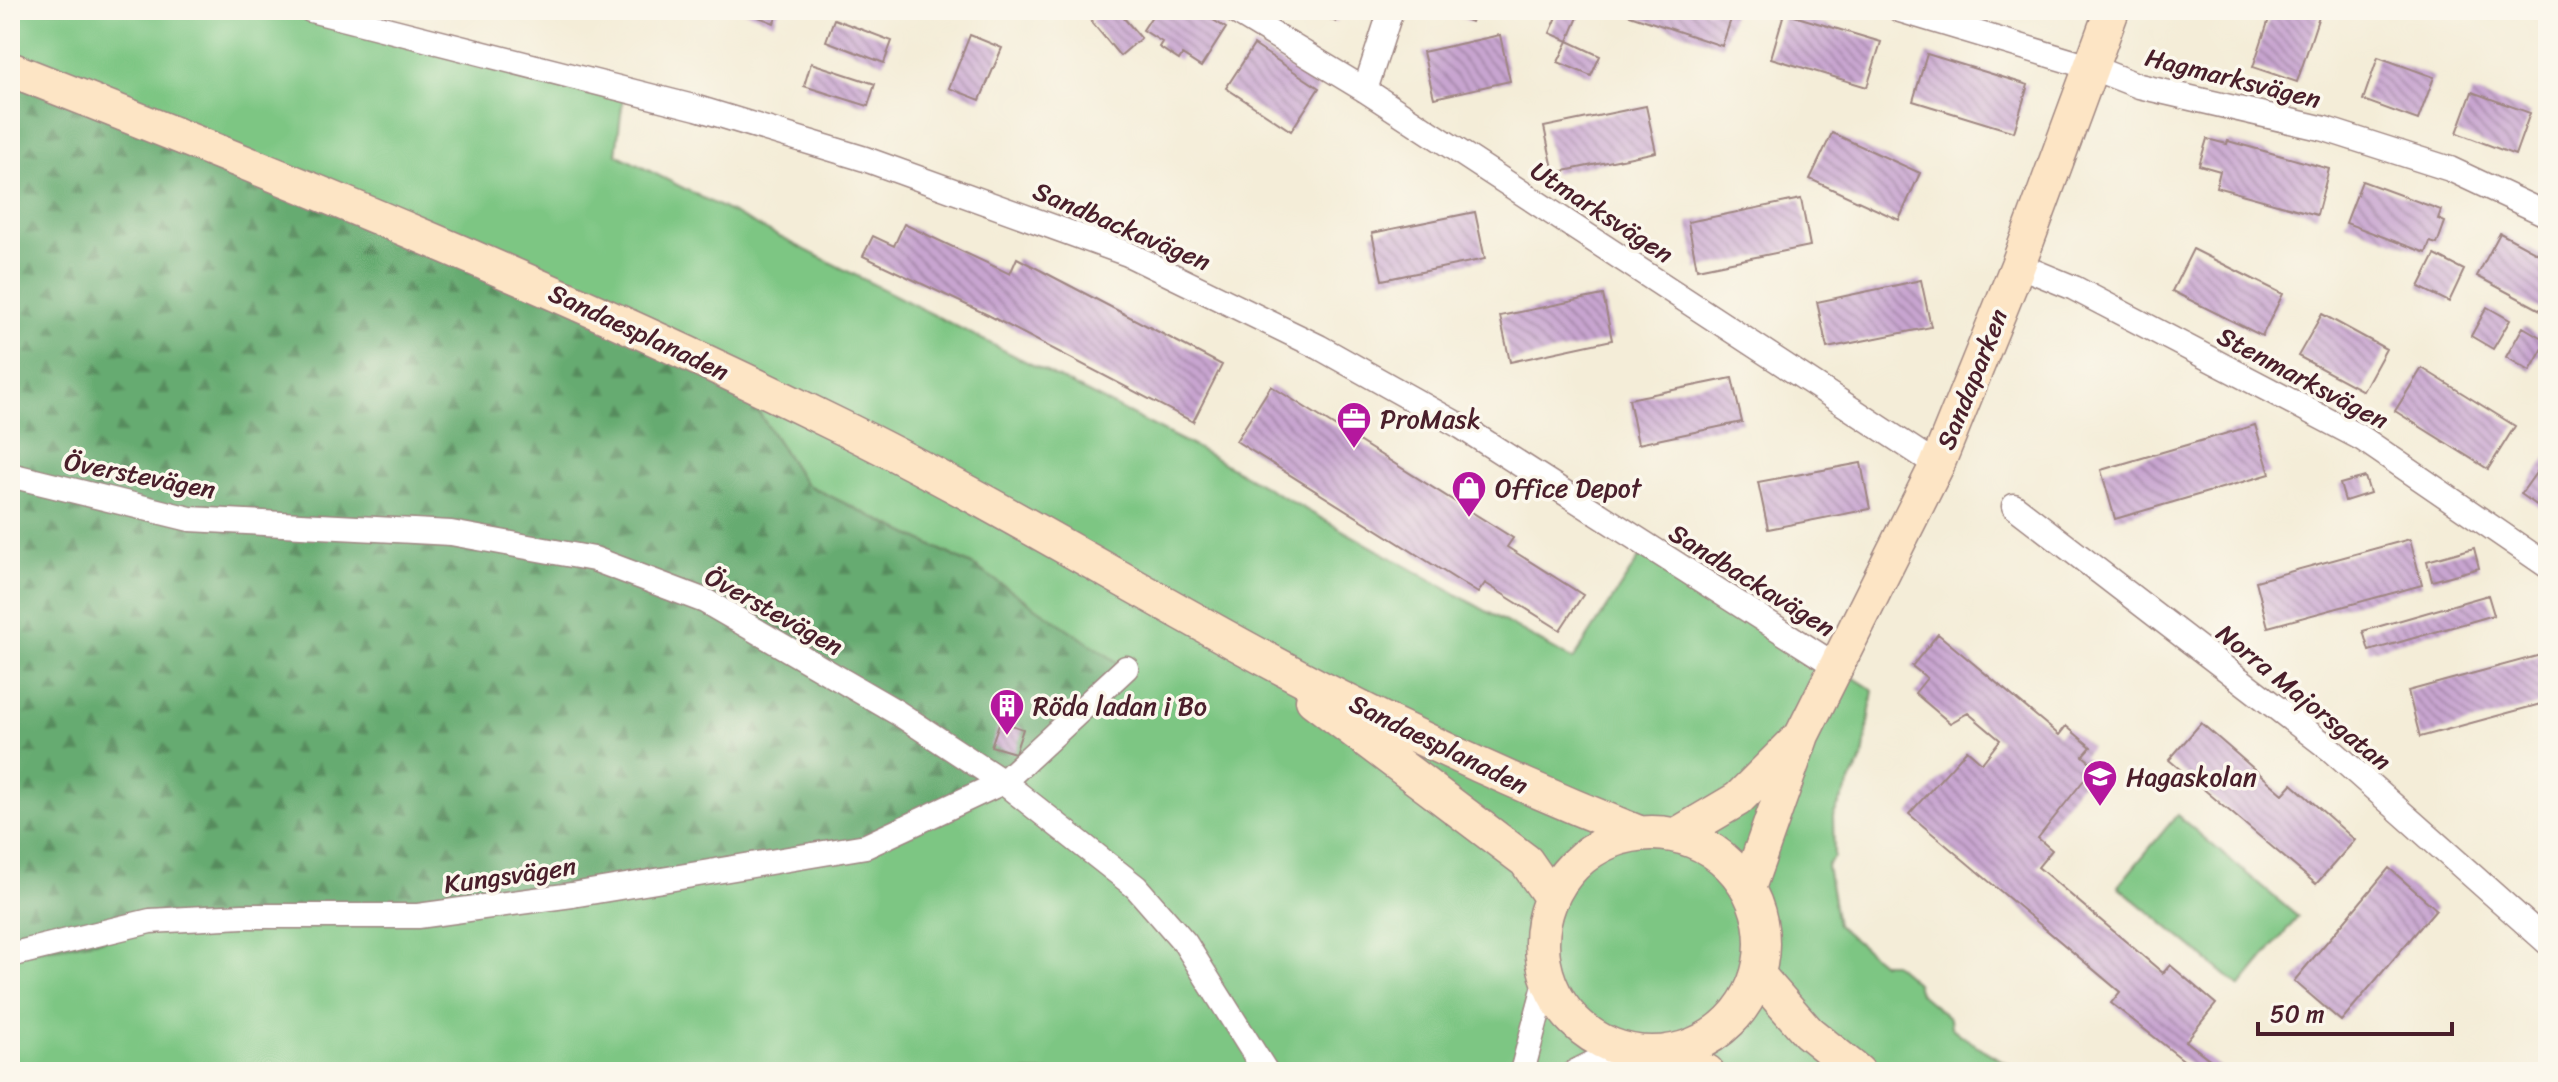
<svg xmlns="http://www.w3.org/2000/svg" width="2558" height="1082" viewBox="0 0 2558 1082" font-family="Sriracha,sans-serif">
	<style>
		.grass { fill: #7dc683; stroke: #647257; stroke-width: 2 }
		.forest { fill: url(#forest-firs); stroke: #58654e; stroke-width: 2 }
		.building { fill: url(#building-back-hatch) }
		.lines { fill: none; stroke-linecap: round; stroke-linejoin: round }
		.street-casing { stroke: #9f8682; stroke-width: 27 }
		.secondary-casing { stroke: #9f8682; stroke-width: 37 }
		.street { stroke: #fff; stroke-width: 24 }
		.secondary { stroke: #fde5c5; stroke-width: 34 }
		.labels { text-anchor: middle; dominant-baseline: central; stroke-width: 7; stroke-linejoin: round; paint-order: stroke }
		.street-label { font-size: 26px; fill: #4a1f2b; stroke: #fbf7ec }
		.poi-label { font-size: 26px; fill: #4a1f2b; stroke: #fbf7ec; text-anchor: start }
	</style>
	<defs>
		<pattern id="forest-firs" width="22" height="20" patternUnits="userSpaceOnUse" patternTransform="scale(2)"><rect width="22" height="20" fill="#66ab71"/><path d="M5 1l3.5 6h-7zM16 11l3.5 6h-7z" fill="#568b5d"/></pattern>
		<pattern id="building-back-hatch" width="6" height="6" patternUnits="userSpaceOnUse" patternTransform="scale(2)"><rect width="6" height="6" fill="#c8a5d0"/><path d="M-1 5l2 2M0 0l6 6M5-1l2 2" fill="none" stroke="#a486a9"/></pattern>
	</defs>
	<rect width="100%" height="100%" fill="#fbf7ec"/>
	<filter id="ink" filterUnits="userSpaceOnUse"><feTurbulence type="fractalNoise" baseFrequency=".0125" numOctaves="2"/><feDisplacementMap in="SourceGraphic" scale="16" xChannelSelector="R" yChannelSelector="G"/><feConvolveMatrix kernelMatrix="1 2 1 2 8 2 1 2 1" color-interpolation-filters="sRGB"/></filter>
	<filter id="wash" filterUnits="userSpaceOnUse"><feTurbulence type="fractalNoise" baseFrequency=".006" numOctaves="4" result="noise"/><feDisplacementMap in="SourceGraphic" scale="32" xChannelSelector="R" yChannelSelector="G"/><feGaussianBlur stdDeviation="1.8" result="paint"/><feColorMatrix in="noise" values="0 0 0 0 0 0 0 0 0 0 0 0 0 0 0 0 0 1.4 0 .05"/><feComposite in="paint" operator="in"/></filter>
	<g filter="url(#wash)">
		<rect width="100%" height="100%" fill="#f4edd8"/>
		<path class="grass" d="M10 10H311L624 90 616 154 1193 446 1573 660 1647 546 1873 690 1863 757 1833 816 1834 857 1827 866 1837 925 1882 963H1893L1916 983 1919 993 1950 1019 1951 1027C1973 1046 1997 1057 2021 1072H11L10 955 976 567 805 484 735 376 10 69Z
			M2177 815 2298 917 2240 987 2118 886Z"/>
		<path class="forest" d="M10 69 735 376 805 484 976 567 1126 668 1003 782 866 846 572 895 243 916 10 955Z"/>
		<g id="blocks">
			<path class="building" d="M741 10H779L774 23Z
				M1104 10H1117L1141 38 1120 56 1091 21Z
				M1156 10H1197L1226 28 1201 67 1182 55 1179 60 1159 47 1162 42 1143 30Z
				M1311 10H1342L1336 22Z
				M1444 10H1476L1471 22Z
				M1560 10H1581L1568 41 1550 33Z
				M1615 10H1734L1722 46Z
				M2272 10H2321L2297 82 2253 67Z
				M1784 13 1881 42 1867 87 1771 58Z
				M834 19 892 41 884 63 826 41Z
				M970 35 1002 48 980 100 949 88Z
				M1500 35 1510 81 1434 98 1423 52Z
				M1568 41 1600 56 1591 76 1558 62Z
				M1254 45 1319 88 1291 131 1226 88Z
				M1927 54 2028 85 2014 132 1913 101Z
				M2378 57 2434 77 2418 120 2363 100Z
				M811 63 875 84 868 106 804 86Z
				M2472 92 2530 113 2515 155 2457 133Z
				M1646 106 1656 152 1554 173 1544 127Z
				M1832 133 1920 173 1899 220 1810 179Z
				M2207 139 2227 144 2228 141 2329 169 2317 215 2216 187 2220 171 2199 165Z
				M2362 181 2441 210 2438 219 2445 222 2437 244 2430 242 2426 253 2346 223Z
				M1801 199 1810 246 1697 269 1688 222Z
				M1475 212 1485 259 1382 280 1372 233Z
				M904 224 1010 274 1017 258 1222 365 1193 422 988 315 863 256 873 236 894 246Z
				M2500 233 2548 259V314L2477 276Z
				M2193 249 2283 294 2262 336 2172 291Z
				M2435 255 2464 270 2449 302 2419 287Z
				M1921 280 1931 327 1827 348 1817 302Z
				M1603 295 1612 340 1510 362 1500 316Z
				M2487 307 2510 320 2493 349 2471 336Z
				M2322 314 2386 349 2363 391 2298 356Z
				M2523 327 2547 341 2530 371 2506 357Z
				M2422 368 2515 426 2488 469 2395 411Z
				M1732 378 1742 422 1638 444 1629 399Z
				M1271 386 1513 538 1507 547 1583 595 1560 630 1485 583 1478 593 1236 441Z
				M2255 425 2270 474 2115 519 2101 470Z
				M2548 456V513L2521 494Z
				M1861 463 1870 509 1768 529 1758 482Z
				M2365 477 2370 493 2345 501 2340 484Z
				M2410 539 2422 585 2268 627 2256 581Z
				M2474 548 2479 568 2432 581 2427 561Z
				M2488 595 2494 615 2369 651 2363 631Z
				M1938 634 2059 735 2066 726 2091 747 2083 756 2095 766 2038 838 2052 850 2038 867 2163 973 2170 965 2216 1004 2186 1041 2226 1072H2192L2191 1066 2111 1003 2120 992 1909 814 1967 750 1982 763 2000 740 1968 713 1950 723 1915 693 1927 678 1912 666Z
				M2548 653V702L2420 737 2408 691Z
				M1000 721 1023 729 1015 753 991 746Z
				M2201 723 2283 794 2292 784 2355 840 2316 884 2169 760Z
				M2389 868 2436 909 2341 1021 2294 981Z"/>
		</g>
	</g>
	<g filter="url(#ink)">
		<use href="#blocks" fill-opacity="0" stroke="#9f8682" stroke-width="2"/>
		<g class="lines">
			<defs>
				<path id="street" d="M311 10 697 108 865 159 1128 254 1319 347 1462 427 1836 666
					M1233 10 1365 90 1937 465
					M1900 10 2093 68 2139 86 2325 129 2450 169 2548 215
					M1365 90 1391 10
					M2018 265 2074 288 2363 439 2548 566
					M10 475 190 519 451 533 594 559 705 601 898 713 1003 782 1136 887 1185 943 1266 1072
					M2014 506 2330 749 2548 943
					M10 955 150 921 243 916H418L572 895 866 846 1003 782 1126 668
					M1522 1072 1547 978
					M1575 1072 1621 1049"/>
				<path id="secondary" d="M10 69C288 178 565 291 833 423 971 490 1103 570 1238 644 1367 715 1502 779 1639 833
					M1313 700 1526 861 1551 897
					M1542 943a110 110 0 1 1 220 0a110 110 0 1 1-220 0Z
					M1677 835 1738 799 1796 741
					M1748 888 1802 735 1937 465 2018 265 2112 10
					M1758 975 1808 1032 1858 1072
					M1667 1052 1707 1072"/>
			</defs>
			<use href="#street" class="street-casing"/>
			<use href="#secondary" class="secondary-casing"/>
			<use href="#street" class="street"/>
			<use href="#secondary" class="secondary"/>
		</g>
	</g>
	<defs>
		<symbol id="office-pin" viewBox="-11 -11 22 30"><path d="M0 17L-7.5 6A9.5 9.5 0 1 1 7.5 6Z" fill="#b5179e" stroke="#fbf7ec"/><path d="M-6-3h4V-5.5h4V-3h4V5H-6ZM-1-4.5V-3h2v-1.5ZM-6 0V1H6V0Z" fill="#fff"/></symbol>
		<symbol id="shop-pin" viewBox="-11 -11 22 30"><path d="M0 17L-7.5 6A9.5 9.5 0 1 1 7.5 6Z" fill="#b5179e" stroke="#fbf7ec"/><path d="M-5-2.5h2.3a2.7 3.5 0 0 1 5.4 0H5L5.5 6h-11ZM-1.5-2.5h3a1.5 2.3 0 0 0-3 0Z" fill="#fff"/></symbol>
		<symbol id="building-pin" viewBox="-11 -11 22 30"><path d="M0 17L-7.5 6A9.5 9.5 0 1 1 7.5 6Z" fill="#b5179e" stroke="#fbf7ec"/><path d="M-4-6H4V6H1V3H-1V6H-4ZM-2.5-4.3h1.7v1.8h-1.7ZM.8-4.3h1.7v1.8H.8ZM-2.5-1h1.7V.8h-1.7ZM.8-1h1.7V.8H.8Z" fill="#fff"/></symbol>
		<symbol id="school-pin" viewBox="-11 -11 22 30"><path d="M0 17L-7.5 6A9.5 9.5 0 1 1 7.5 6Z" fill="#b5179e" stroke="#fbf7ec"/><path d="M0-5L7-2L0 1L-7-2ZM-4 1L0 2.5L4 1V4Q0 6-4 4Z" fill="#fff"/></symbol>
	</defs>
	<g fill-rule="evenodd">
		<use href="#office-pin" x="1334" y="399" width="40" height="54"/>
		<use href="#shop-pin" x="1449" y="468" width="40" height="54"/>
		<use href="#building-pin" x="987" y="686" width="40" height="54"/>
		<use href="#school-pin" x="2080" y="757" width="40" height="54"/>
	</g>
	<g class="labels">
		<g class="street-label">
			<text transform="translate(2233 78) rotate(14)">Hagmarksvägen</text>
			<text transform="translate(1602 212) rotate(33)">Utmarksvägen</text>
			<text transform="translate(1122 226) rotate(23)">Sandbackavägen</text>
			<text transform="translate(639 332) rotate(25)">Sandaesplanaden</text>
			<text transform="translate(2303 378) rotate(28)">Stenmarksvägen</text>
			<text transform="translate(1972 379) rotate(-68)">Sandaparken</text>
			<text transform="translate(140 475) rotate(11)">Överstevägen</text>
			<text transform="translate(1752 580) rotate(32)">Sandbackavägen</text>
			<text transform="translate(774 611) rotate(29)">Överstevägen</text>
			<text transform="translate(2304 697) rotate(39)">Norra Majorsgatan</text>
			<text transform="translate(1439 744) rotate(26)">Sandaesplanaden</text>
			<text transform="translate(510 875) rotate(-8)">Kungsvägen</text>
		</g>
		<g class="poi-label">
			<text x="1380" y="419">ProMask</text>
			<text x="1495" y="488">Office Depot</text>
			<text x="1033" y="706">Röda ladan i Bo</text>
			<text x="2126" y="777">Hagaskolan</text>
		</g>
	</g>
	<rect width="2558" height="1082" fill="none" stroke="#fbf7ec" stroke-width="40"/>
	<path d="M2258 1022v12h194v-12" fill="none" stroke="#4a1f2b" stroke-width="4"/>
	<text x="2270" y="1022" font-size="24" fill="#4a1f2b" stroke="#fbf7ec" stroke-width="6" paint-order="stroke">50 m</text>
</svg>
